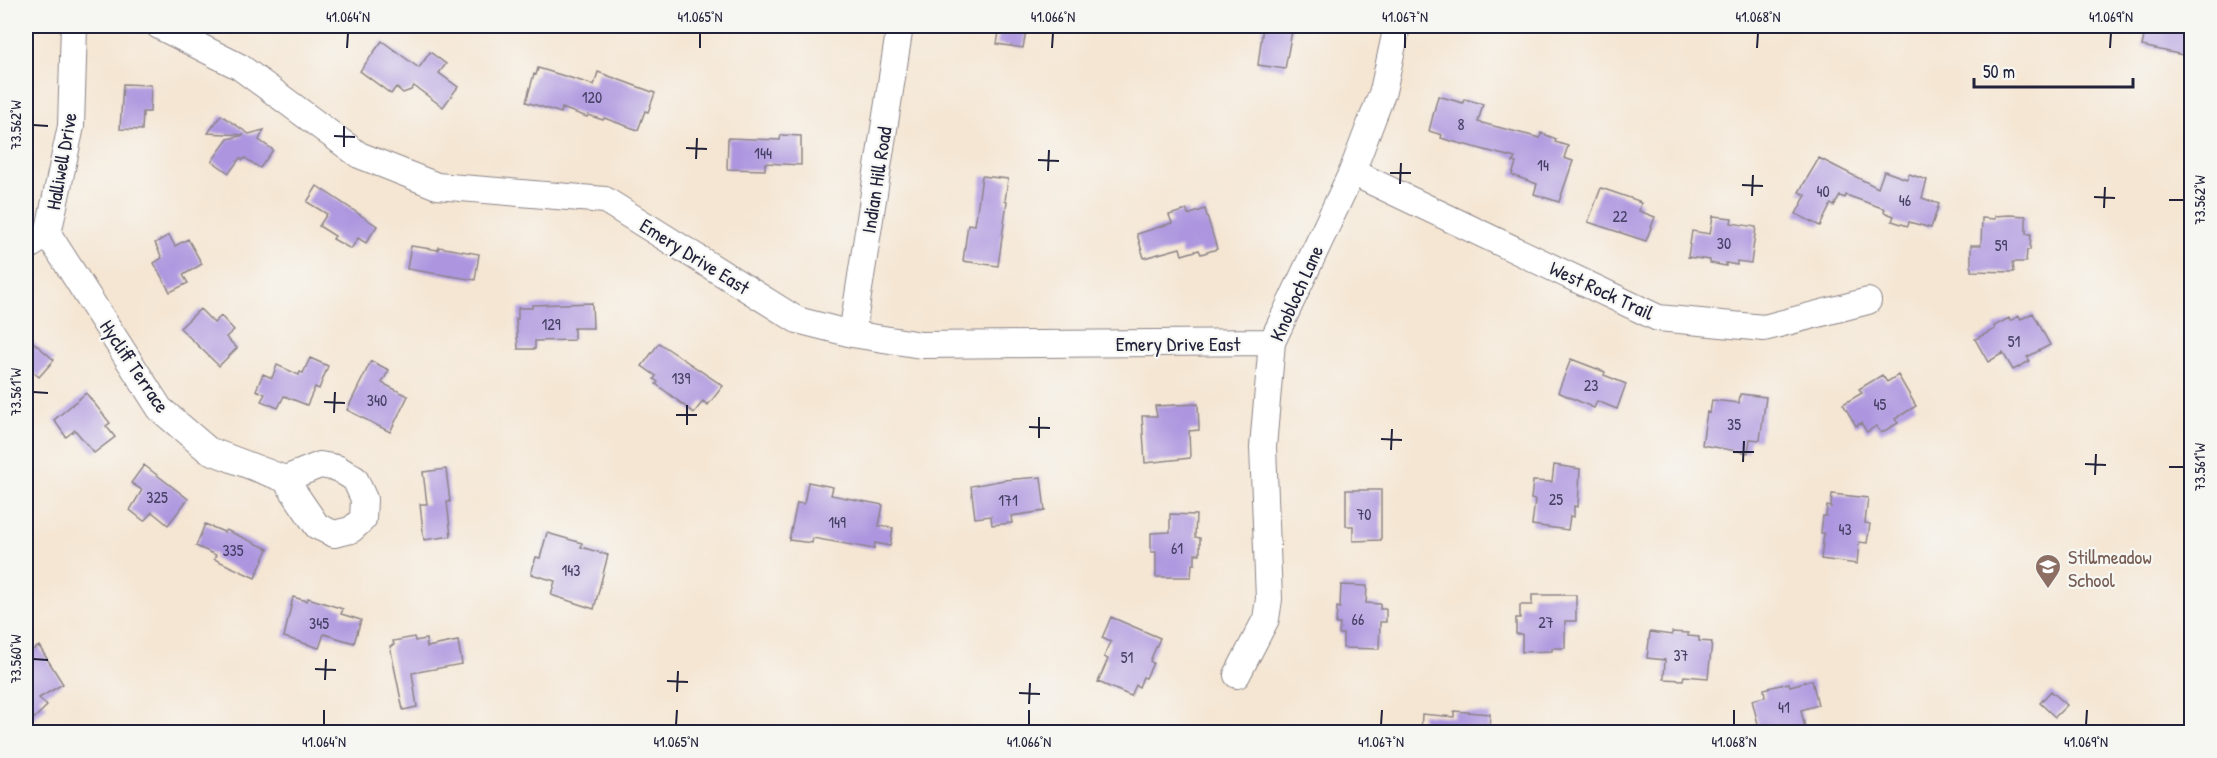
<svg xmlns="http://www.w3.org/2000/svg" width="2217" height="758" viewBox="0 0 2217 758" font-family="'Patrick Hand',sans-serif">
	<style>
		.building { fill: #ad96df }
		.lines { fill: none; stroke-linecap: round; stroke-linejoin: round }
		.minor-casing { stroke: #8c8487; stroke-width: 28 }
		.minor { stroke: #fff; stroke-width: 26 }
		.ticks { fill: none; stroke: #22223b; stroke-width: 2 }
		.labels { text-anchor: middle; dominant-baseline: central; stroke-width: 4.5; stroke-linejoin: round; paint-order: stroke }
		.number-label { font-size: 16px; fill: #453f64 }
		.street-label { font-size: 20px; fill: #22223b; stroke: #f6f6f2 }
		.education-label { font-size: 20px; fill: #785e54; stroke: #f6f6f2; text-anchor: start }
		.neatline { fill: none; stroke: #22223b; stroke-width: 2 }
		.ticks-label { font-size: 15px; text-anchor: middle; fill: #22223b }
	</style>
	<rect width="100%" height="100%" fill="#f6f6f2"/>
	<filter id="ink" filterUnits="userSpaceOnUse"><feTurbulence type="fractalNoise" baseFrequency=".0167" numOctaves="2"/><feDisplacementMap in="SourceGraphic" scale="12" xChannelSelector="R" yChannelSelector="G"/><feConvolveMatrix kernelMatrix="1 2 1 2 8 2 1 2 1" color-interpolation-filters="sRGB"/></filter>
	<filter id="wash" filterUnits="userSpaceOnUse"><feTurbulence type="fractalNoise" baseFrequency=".008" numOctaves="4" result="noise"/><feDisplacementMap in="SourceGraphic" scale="24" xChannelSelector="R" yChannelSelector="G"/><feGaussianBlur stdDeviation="1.35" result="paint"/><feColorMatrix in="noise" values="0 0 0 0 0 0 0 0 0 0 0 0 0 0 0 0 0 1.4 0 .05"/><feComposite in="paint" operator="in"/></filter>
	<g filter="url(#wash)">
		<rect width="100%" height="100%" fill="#f5e6d3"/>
		<g id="blocks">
			<path class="building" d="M1000 26H1027L1023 48 997 44Z
				M1263 26H1293L1285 69 1258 65Z
				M2146 26H2172V27L2192 31V57L2142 46Z
				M382 41 419 68 430 52 446 64 439 73 458 87 443 107 414 86 411 90 403 93 396 87 391 94 360 71Z
				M538 68 594 85 598 72 655 93 648 112 645 111 638 130 604 118 603 120 588 115 587 117 562 108 561 113 526 102 534 74 536 75Z
				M123 84 151 85 150 112H143L142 130 120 129Z
				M1438 96 1463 103 1464 99 1483 104 1478 122 1540 138 1541 133 1556 139 1555 142 1568 146 1564 158 1573 161 1559 202 1534 194 1537 184 1512 175 1516 163 1513 162 1515 158 1451 141 1441 138 1442 135 1429 131Z
				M221 115 249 134 264 130 259 140 273 150 260 168 245 158 243 160 240 158 229 173 212 161 228 139 244 135 208 133Z
				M781 135 801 136V165L765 163V170L727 169 728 138 780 140Z
				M1819 158 1878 188 1884 171 1907 179 1909 174 1927 180 1922 198 1939 204 1931 228 1909 222 1908 226 1892 221 1894 216 1884 212 1885 209 1846 195 1845 198 1840 196 1834 206 1831 204 1820 226 1796 214 1806 195 1799 192Z
				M982 176 1008 179 1005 201 1007 202 998 266 963 261 968 224 975 225Z
				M317 186 377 226 366 243 358 238 351 249 333 239 335 236 319 226 327 214 307 202Z
				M1601 188 1639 201 1638 202 1641 203 1639 211 1655 217 1646 241 1588 222Z
				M1205 209 1217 249 1201 254 1199 250 1182 255 1180 248 1144 258 1137 234 1172 223 1169 215 1187 210 1188 215Z
				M2010 215 2026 216V234H2031L2030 250H2027L2026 262H2013L2014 272 1971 271V245H1981L1982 218 1995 219V216Z
				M1713 216 1732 218 1731 223 1756 227 1751 263 1737 261V265L1726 263V266L1710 263V260L1688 257 1692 231 1710 234Z
				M169 235 175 246 188 239 202 264 183 275 188 283 170 292 154 263 162 258 155 243Z
				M411 246 438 250 439 247 479 254 475 280 407 269Z
				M592 303 593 328H574V340L535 341V349H518L516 319H518V308H532V305Z
				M200 309 214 323 221 316 234 330 226 337 237 348 219 366 180 328Z
				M2033 313 2050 345 2027 357 2030 361 2013 370 2003 353 1988 362 1975 339 1995 329 1994 326 2009 318 2010 321 2019 316 2021 319Z
				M26 336 54 360 39 377 26 366Z
				M659 343 723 386 708 405 703 401 694 413 656 384 658 382 654 379 656 376 642 366Z
				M310 358 328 366 319 389 315 387 307 405 284 396 278 408 261 401 265 394 256 390 263 374 272 378 277 365 299 375 300 372 303 373Z
				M1571 359 1605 372 1604 375 1626 384 1617 409 1597 401 1594 408 1558 392Z
				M371 361 389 370 382 383 408 396 390 432 347 410Z
				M1882 375 1887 382 1898 375 1916 406 1895 419 1898 423 1881 433 1876 426 1867 432 1861 423 1856 426 1843 404 1862 393 1859 389Z
				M86 393 110 423 106 426 115 437 94 453 75 430 66 437 54 420Z
				M1740 394 1766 397 1760 440 1750 439 1748 453 1702 445 1707 412 1710 413 1712 400 1739 403Z
				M1198 404 1199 430 1189 431 1190 458 1145 463 1142 416H1157L1155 406Z
				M144 465 188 499 168 525 152 512 144 521 130 510 142 490 131 483Z
				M1554 465 1580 469 1578 507 1574 506V517L1570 516 1568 530 1532 525 1535 500 1531 499 1533 481 1552 482Z
				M446 469 450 502H447L451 536 424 540 420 504H427L423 472Z
				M1041 477 1045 511 1011 516 1012 523 992 525 991 516 975 518 971 486 1004 480Z
				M808 482 833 487 831 495 883 505 879 526 893 528 890 546 875 543 874 549 813 538 812 543 789 540 797 503 804 504Z
				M1346 490H1381V540L1353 541V526H1346Z
				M1832 494 1868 498 1865 523 1870 524 1867 543 1859 542 1857 564 1821 559 1824 533H1821L1823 516H1826L1827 506 1831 507Z
				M1170 514 1196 515 1195 537 1200 538V554H1195V564H1192L1191 577H1156V552H1151V533L1170 532Z
				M205 524 224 532 226 530 268 549 255 578 214 559 216 555 196 546Z
				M547 533 582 543 581 547 608 555 594 609 551 595 555 581 531 574 536 557 540 558Z
				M1341 585 1367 586 1366 603 1380 604V609H1386V622H1380L1379 649 1343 648V634H1339L1340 624H1336L1337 607 1340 608Z
				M1532 595H1576V621H1565V648H1552V651L1522 652V634H1516V618H1520V605H1532Z
				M293 597 307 601 308 598 343 609 341 614 361 620 354 643 324 634 319 648 284 637Z
				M1111 617 1160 638 1150 661 1153 663 1146 678 1143 677 1139 687 1136 685 1131 696 1098 682 1108 659 1104 657 1111 642 1102 638Z
				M1650 632 1672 635V632L1688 633V636L1699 637V641L1712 642 1708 678 1684 676 1683 680 1664 679 1665 660 1647 658Z
				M414 637 415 641 426 639 427 647 458 641 462 664 412 673 417 707 403 710 390 646 394 645 393 641Z
				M39 646 63 684 39 698 47 706 26 726V654Z
				M1812 680 1818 705 1801 710 1805 728 1787 732 1786 728 1760 732 1752 700 1765 697 1764 689 1789 683 1790 686Z
				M2051 691 2067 705 2055 717 2040 703Z
				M1454 711 1490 714 1489 732H1421L1422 714 1454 717Z"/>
		</g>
	</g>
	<g filter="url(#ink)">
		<use href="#blocks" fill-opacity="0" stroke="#8c8487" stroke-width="1.5"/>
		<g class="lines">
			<defs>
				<path id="minor" d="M159 26 240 67 359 155 437 186 605 200 797 320 852 334 921 345 1272 342
					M1352 172 1658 318 1764 328 1868 301
					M48 234 160 409 208 450 285 479 317 526 334 534 351 530 363 519 364 499 355 479 337 468 320 465 285 479
					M26 248 48 234 71 126 74 26
					M852 334 900 26
					M1237 675 1266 619 1269 599 1263 447 1272 342 1352 172 1383 91 1397 26"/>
			</defs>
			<use href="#minor" class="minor-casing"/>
			<use href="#minor" class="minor"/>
		</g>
	</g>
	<path class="ticks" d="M347 48 348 33M700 48V33M1052 48 1053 33M1405 48V33M1757 48 1758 33M2110 48 2111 33M33 125 48 126M334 136 355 137M344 147V126M686 148 707 149M696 159 697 138M1038 160 1059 161M1048 171 1049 150M1390 173H1411M1400 184 1401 163M1742 185 1763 186M1752 196 1753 175M2094 197 2115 198M2169 200H2184M2104 208 2105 187M33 392 48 393M324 402 345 403M334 413 335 392M676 415H697M687 425V405M1029 427 1050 428M1039 438V417M1381 439 1402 440M1391 450 1392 429M1733 452H1754M1743 462 1744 441M2085 464 2106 465M2169 467H2184M2095 475 2096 454M33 659 48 660M315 669 336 670M325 680 326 659M667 681 688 682M677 692 678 671M1019 693 1040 694M1029 704 1030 683M324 725V710M676 725 677 710M1029 725V710M1381 725 1382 710M1734 725V710M2086 725 2087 710"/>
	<defs>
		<symbol id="school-pin" viewBox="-11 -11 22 30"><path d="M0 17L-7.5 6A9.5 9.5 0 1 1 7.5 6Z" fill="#8d6e63" stroke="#f6f6f2"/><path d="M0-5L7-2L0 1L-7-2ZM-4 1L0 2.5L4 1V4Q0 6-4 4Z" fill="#fff"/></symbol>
	</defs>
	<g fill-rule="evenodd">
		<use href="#school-pin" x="2033" y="552" width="30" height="40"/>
	</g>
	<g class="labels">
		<g class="number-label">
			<text x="592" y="97">120</text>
			<text x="1461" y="124">8</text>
			<text x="763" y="153">144</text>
			<text x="1543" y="165">14</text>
			<text x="1823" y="191">40</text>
			<text x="1905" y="200">46</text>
			<text x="1620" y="216">22</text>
			<text x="1724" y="243">30</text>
			<text x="2001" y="245">59</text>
			<text x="551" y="324">129</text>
			<text x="2014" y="341">51</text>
			<text x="681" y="378">139</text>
			<text x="1591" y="385">23</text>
			<text x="377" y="400">340</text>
			<text x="1880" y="404">45</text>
			<text x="1734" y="424">35</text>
			<text x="157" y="497">325</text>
			<text x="1556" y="499">25</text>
			<text x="1008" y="500">171</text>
			<text x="1364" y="514">70</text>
			<text x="837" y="522">149</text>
			<text x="1845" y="529">43</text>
			<text x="1177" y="548">61</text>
			<text x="233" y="550">335</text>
			<text x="571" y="570">143</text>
			<text x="1358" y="619">66</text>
			<text x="1546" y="622">27</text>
			<text x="319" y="623">345</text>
			<text x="1681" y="655">37</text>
			<text x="1127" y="657">51</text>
			<text x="1784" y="707">41</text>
		</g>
		<g class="street-label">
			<text transform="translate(61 161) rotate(-80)">Halliwell Drive</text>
			<text transform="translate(876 180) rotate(-81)">Indian Hill Road</text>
			<text transform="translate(695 256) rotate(32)">Emery Drive East</text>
			<text transform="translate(1602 290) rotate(25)">West Rock Trail</text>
			<text transform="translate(1296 293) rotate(-66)">Knobloch Lane</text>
			<text x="1178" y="343">Emery Drive East</text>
			<text transform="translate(135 366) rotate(56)">Hycliff Terrace</text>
		</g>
		<g class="education-label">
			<text x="2068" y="556">Stillmeadow<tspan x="2068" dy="23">School</tspan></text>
		</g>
	</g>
	<rect width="2217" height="758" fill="none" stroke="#f6f6f2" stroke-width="66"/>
	<path d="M1974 78v9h159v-9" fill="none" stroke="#22223b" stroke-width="3"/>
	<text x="1983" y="78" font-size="18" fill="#22223b" stroke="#f6f6f2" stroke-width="4.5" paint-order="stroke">50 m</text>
	<rect x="33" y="33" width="2151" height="692" class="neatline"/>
	<g class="ticks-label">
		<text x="348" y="22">41.064°N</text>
		<text x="700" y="22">41.065°N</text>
		<text x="1053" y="22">41.066°N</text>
		<text x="1405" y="22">41.067°N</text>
		<text x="1758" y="22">41.068°N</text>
		<text x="2111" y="22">41.069°N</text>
		<text transform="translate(16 125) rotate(-90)" y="5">73.562°W</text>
		<text transform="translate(2200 200) rotate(-90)" y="5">73.562°W</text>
		<text transform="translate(16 392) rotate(-90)" y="5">73.561°W</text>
		<text transform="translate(2200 467) rotate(-90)" y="5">73.561°W</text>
		<text transform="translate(16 659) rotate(-90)" y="5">73.560°W</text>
		<text x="324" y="747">41.064°N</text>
		<text x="676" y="747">41.065°N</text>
		<text x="1029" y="747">41.066°N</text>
		<text x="1381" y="747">41.067°N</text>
		<text x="1734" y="747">41.068°N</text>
		<text x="2086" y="747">41.069°N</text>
	</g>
</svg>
